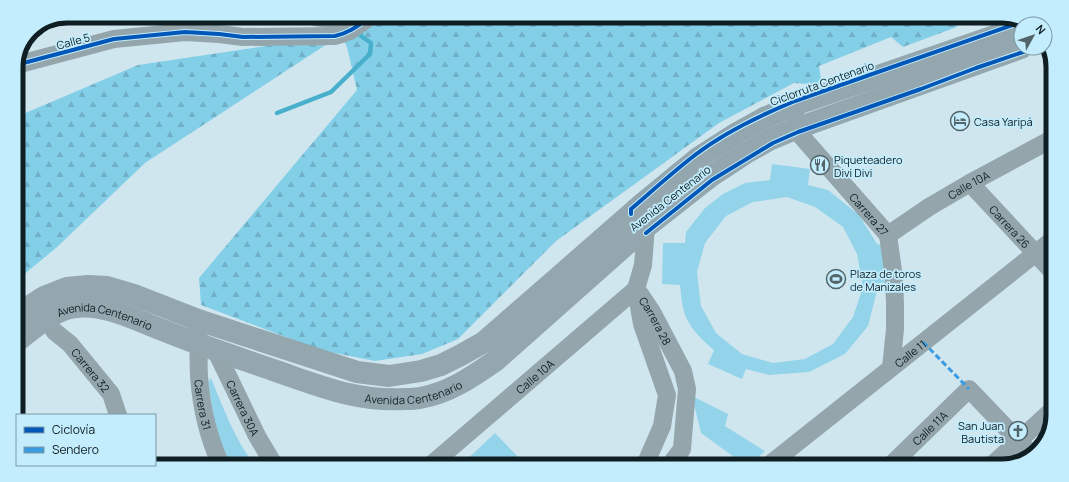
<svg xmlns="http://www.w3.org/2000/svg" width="1069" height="482" viewBox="0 0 1069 482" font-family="Manrope,sans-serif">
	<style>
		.green { fill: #94d4eb; fill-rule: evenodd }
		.forest { fill: url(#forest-firs) }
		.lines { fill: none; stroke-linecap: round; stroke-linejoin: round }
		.stream { stroke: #48b0cd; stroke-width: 4.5 }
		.minor { stroke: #94a5ab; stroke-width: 18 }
		.major { stroke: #94a7ae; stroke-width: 22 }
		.quiet { stroke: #3a9be0; stroke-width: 3; stroke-dasharray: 6 3; stroke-linecap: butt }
		.cycleway-casing { stroke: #c3ecfc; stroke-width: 6 }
		.cycleway { stroke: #0057b8; stroke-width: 4 }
		.labels { text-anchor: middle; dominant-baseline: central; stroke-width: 3.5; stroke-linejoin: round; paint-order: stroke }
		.street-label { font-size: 11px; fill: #0e1e23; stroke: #c3ecfc }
		.poi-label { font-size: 11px; fill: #0e1e23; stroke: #c3ecfc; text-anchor: start }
		.rim { fill: none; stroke: #0e1e23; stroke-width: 5 }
	</style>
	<defs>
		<pattern id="forest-firs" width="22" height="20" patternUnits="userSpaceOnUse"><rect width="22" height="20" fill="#84cfe8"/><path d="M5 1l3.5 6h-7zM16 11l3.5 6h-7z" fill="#71b1c7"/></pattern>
	</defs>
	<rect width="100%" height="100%" fill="#d0e6ef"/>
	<path class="green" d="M772 164 810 169 808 185 828 190 859 215 877 244 886 246 891 282 879 283 868 326 845 354 809 372 769 375 746 369 742 379 708 364 714 350C701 339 686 325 683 307 681 300 681 292 680 285L662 284 663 243H685L686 232 705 208 723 194 745 183 770 180ZM787 197 815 207 843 227 857 254 863 287 853 317 833 344 805 359 773 363 742 354 716 333 701 306 697 272 705 243 726 216 753 202Z
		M211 378C222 405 235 439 253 463H227L218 443 208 382Z
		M692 396 728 414 725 426 765 451 750 465H745L701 433Z
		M495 433 525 464H462Z"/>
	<path class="forest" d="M337 17 957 20V27L903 47 891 37 819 66 822 85 794 83 719 123 556 241 458 339 422 354 375 361 320 350 201 305 199 278 357 90 347 47 341 35 145 163 56 248 16 281V117L138 65 341 35Z"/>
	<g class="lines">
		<path class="stream" d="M277 113 331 92 370 54 371 43 361 36 359 29"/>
		<g class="minor">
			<path d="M315 17 329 19 350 31"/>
			<path d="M16 65 114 39 185 32 219 34 243 37 335 36C349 33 359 26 369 17"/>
			<path id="s1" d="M796 117 795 129 888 235 894 278 895 304V329L891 368"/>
			<path id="s2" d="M970 183 1051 270"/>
			<path d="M644 218 646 227 643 265 636 289 642 324 667 395 662 426 645 465"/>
			<path id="s3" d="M888 235 929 207 970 183 1052 139"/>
			<path id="s4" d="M640 294 652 312 683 371 687 389 682 449 670 465"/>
			<path id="s5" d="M198 320C199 339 198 357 199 376 201 405 208 436 220 463"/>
			<path id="s6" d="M54 331 70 344 111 394 118 415"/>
			<path id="s7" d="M216 351 257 436 273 463"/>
			<path id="s8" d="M432 464 636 289"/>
			<path id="s9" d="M769 465 1051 241"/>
			<path id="s10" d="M890 466 969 389 1032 455"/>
			<path d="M991 466 1049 413"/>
		</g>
		<g class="major">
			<path d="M16 315 44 297 67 288 88 286 107 287 134 295 198 320 357 372 389 376 421 371 441 365 461 355 484 342 554 281 642 204 698 158 737 133 764 118 797 104 1021 27"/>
			<path id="s11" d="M16 342C33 329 54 309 76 307 105 303 138 321 165 331 202 346 239 358 276 371 320 386 358 402 405 399 410 399 415 399 420 398 449 393 472 377 495 361L646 227 711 176 746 153 771 139 795 129 1021 48"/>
		</g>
		<path class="quiet" d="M923 342 969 389"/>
		<defs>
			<path id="cycleway" d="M16 65 114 39 185 32 219 34 243 37 335 36C349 33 359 26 369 17
				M631 214V209C652 191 673 172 695 155 725 132 761 115 795 101L1024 21
				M646 233 712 180 773 143 798 132 921 89 976 68 1035 48"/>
		</defs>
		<use href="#cycleway" class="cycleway-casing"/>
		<use href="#cycleway" class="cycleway"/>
	</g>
	<defs>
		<symbol id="hotel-ring" viewBox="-11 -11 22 22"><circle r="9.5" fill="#c3ecfc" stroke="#52646a" stroke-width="1.5"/><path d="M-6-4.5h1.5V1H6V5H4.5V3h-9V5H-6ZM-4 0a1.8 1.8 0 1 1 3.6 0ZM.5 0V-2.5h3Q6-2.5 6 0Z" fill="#52646a"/></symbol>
		<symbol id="restaurant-ring" viewBox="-11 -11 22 22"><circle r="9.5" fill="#c3ecfc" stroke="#52646a" stroke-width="1.5"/><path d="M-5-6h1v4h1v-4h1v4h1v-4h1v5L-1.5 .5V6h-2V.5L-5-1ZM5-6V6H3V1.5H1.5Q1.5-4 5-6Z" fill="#52646a"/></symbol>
		<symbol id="stadium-ring" viewBox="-11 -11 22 22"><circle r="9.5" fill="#c3ecfc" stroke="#52646a" stroke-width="1.5"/><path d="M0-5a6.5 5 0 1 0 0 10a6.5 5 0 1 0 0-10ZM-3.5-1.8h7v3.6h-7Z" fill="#52646a"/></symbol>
		<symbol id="church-ring" viewBox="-11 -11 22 22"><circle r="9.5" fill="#c3ecfc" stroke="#52646a" stroke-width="1.5"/><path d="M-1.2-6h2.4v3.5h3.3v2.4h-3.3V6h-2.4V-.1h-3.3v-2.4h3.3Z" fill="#52646a"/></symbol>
	</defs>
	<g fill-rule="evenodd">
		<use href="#hotel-ring" x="949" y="110" width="22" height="22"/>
		<use href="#restaurant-ring" x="809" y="154" width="22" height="22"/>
		<use href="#stadium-ring" x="825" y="268" width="22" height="22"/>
		<use href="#church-ring" x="1007" y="420" width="22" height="22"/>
	</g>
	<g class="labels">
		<g class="street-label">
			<text transform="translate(73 41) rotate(-15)">Calle 5</text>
			<text transform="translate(822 83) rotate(-20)">Ciclorruta Centenario</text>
			<text stroke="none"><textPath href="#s3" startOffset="95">Calle 10A</textPath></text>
			<text transform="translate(670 198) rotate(-38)">Avenida Centenario</text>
			<text stroke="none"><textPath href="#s1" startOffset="125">Carrera 27</textPath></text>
			<text stroke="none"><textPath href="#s2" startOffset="59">Carrera 26</textPath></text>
			<text stroke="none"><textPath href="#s4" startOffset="31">Carrera 28</textPath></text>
			<text stroke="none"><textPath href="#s11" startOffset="100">Avenida Centenario</textPath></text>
			<text stroke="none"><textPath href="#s9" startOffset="180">Calle 11</textPath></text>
			<text stroke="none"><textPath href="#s6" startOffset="54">Carrera 32</textPath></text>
			<text stroke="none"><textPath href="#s8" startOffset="135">Calle 10A</textPath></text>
			<text stroke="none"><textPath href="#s11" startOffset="424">Avenida Centenario</textPath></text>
			<text stroke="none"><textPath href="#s5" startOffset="85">Carrera 31</textPath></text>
			<text stroke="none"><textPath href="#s7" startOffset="63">Carrera 30A</textPath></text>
			<text stroke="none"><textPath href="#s10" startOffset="55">Calle 11A</textPath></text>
		</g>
		<g class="poi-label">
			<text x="974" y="121">Casa Yaripá</text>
			<text x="834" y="159">Piqueteadero<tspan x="834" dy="13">Divi Divi</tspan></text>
			<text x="850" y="273">Plaza de toros<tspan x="850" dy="13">de Manizales</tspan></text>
			<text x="1004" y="425" text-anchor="end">San Juan<tspan x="1004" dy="13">Bautista</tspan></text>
		</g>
	</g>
	<path d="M0 0H1069V482H0ZM67 23H1002A44 44 0 0 1 1046 67V415A44 44 0 0 1 1002 459H67A44 44 0 0 1 23 415V67A44 44 0 0 1 67 23Z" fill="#c3ecfc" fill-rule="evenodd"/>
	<path class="rim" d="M67 23H1002A44 44 0 0 1 1046 67V415A44 44 0 0 1 1002 459H67A44 44 0 0 1 23 415V67A44 44 0 0 1 67 23Z"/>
	<rect x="16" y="414" width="140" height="52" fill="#c3ecfc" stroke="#7b9aa5"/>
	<rect x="24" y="427" width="20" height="6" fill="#0057b8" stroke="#7b9aa5"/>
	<text x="52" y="434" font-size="12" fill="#0e1e23">Ciclovía</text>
	<rect x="24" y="447" width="20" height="6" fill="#3a9be0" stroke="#7b9aa5"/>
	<text x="52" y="454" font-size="12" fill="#0e1e23">Sendero</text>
	<g transform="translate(1033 36) rotate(50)"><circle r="19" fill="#c3ecfc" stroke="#7b9aa5"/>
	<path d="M0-3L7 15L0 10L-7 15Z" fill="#52646a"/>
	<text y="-6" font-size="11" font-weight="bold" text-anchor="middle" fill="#0e1e23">N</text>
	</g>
</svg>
